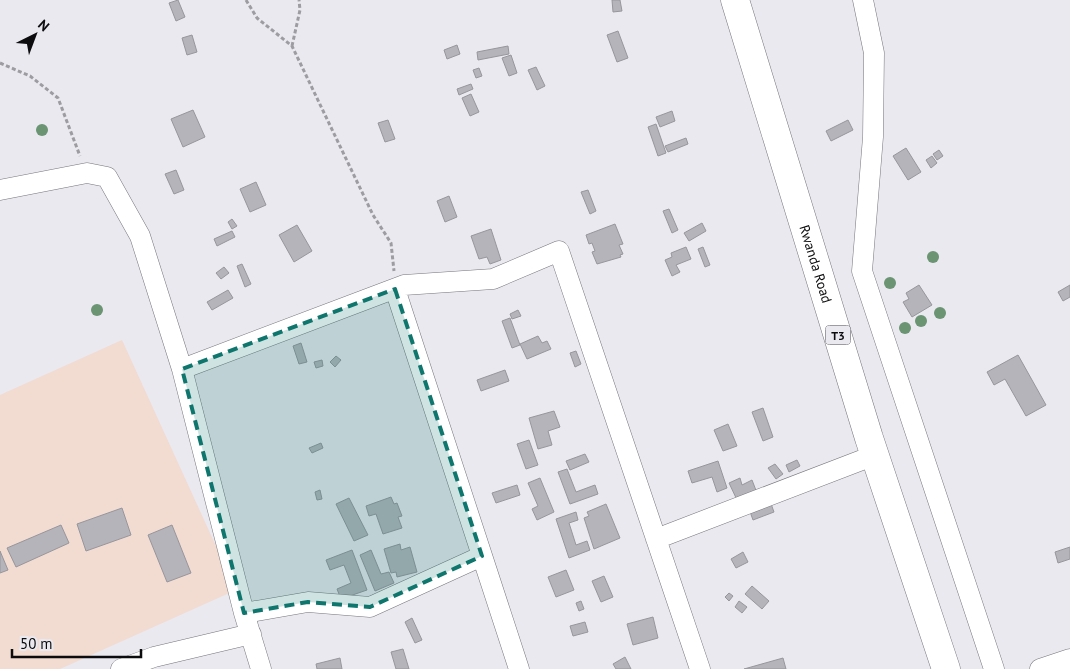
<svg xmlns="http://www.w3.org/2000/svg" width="1070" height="669" viewBox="0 0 1070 669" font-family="'PT Sans',sans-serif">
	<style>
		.education { fill: #f2dbd0 }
		.building { fill: #b5b4ba; stroke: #97969c }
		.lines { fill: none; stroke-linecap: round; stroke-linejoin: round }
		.minor-casing { stroke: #76757a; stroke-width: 21 }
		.trunk-casing { stroke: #76757a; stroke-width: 29 }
		.path { stroke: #9c9ca1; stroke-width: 3; stroke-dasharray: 4 2.5; stroke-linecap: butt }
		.minor { stroke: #fff; stroke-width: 20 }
		.trunk { stroke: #fff; stroke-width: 28 }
		.tree { fill: #6a9472 }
		.marked { fill: #0f766e; fill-opacity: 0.2; stroke: #0f766e; stroke-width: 4; stroke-dasharray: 10 6; stroke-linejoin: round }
		.labels { text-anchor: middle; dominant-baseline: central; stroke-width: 5; stroke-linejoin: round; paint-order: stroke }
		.shield { fill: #eae9f0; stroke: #4f4e52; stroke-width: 1 }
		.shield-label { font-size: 12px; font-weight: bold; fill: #0c0c0e }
		.street-label { font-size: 14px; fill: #0c0c0e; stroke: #eae9f0 }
	</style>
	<rect width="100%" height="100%" fill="#eae9f0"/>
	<path class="education" d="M122 340 236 590 60 669H0V395Z"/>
	<path class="building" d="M178 0 185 17 176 21 169 3Z
		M612 0H620L622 11 613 12Z
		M618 31 628 58 617 62 607 35Z
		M192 35 197 52 187 55 182 38Z
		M457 45 460 54 447 59 444 50Z
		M508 46 509 54 478 60 477 52Z
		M511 55 517 73 509 76 502 58Z
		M536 67 545 86 537 90 528 70Z
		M479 68 482 76 476 78 473 70Z
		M471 84 473 89 459 95 457 89Z
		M471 94 479 112 470 116 462 98Z
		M193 110 205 137 183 147 171 119Z
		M672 111 675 121 660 127 656 117Z
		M388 120 395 139 385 142 378 123Z
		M848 120 853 130 831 141 826 131Z
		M656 124 666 153 658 156 648 127Z
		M686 138 688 144 668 152 665 146Z
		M906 148 921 172 908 180 893 156Z
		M939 150 943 156 937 160 933 154Z
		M932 156 937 163 931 168 926 160Z
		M176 170 184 190 174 194 165 174Z
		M256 182 266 205 250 212 240 189Z
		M588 190 596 211 590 214 581 192Z
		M449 196 457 217 445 222 437 201Z
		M669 209 678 230 672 233 663 211Z
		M232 219 237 226 232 229 228 222Z
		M702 223 706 231 689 241 684 233Z
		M615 224 623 244 619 245 623 254 620 255 621 257 597 264 592 252 595 251 592 243 589 244 586 235Z
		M297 225 312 251 294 262 279 235Z
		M491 229 501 260 490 264 487 257 479 259 471 236Z
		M232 231 235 237 217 246 214 239Z
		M686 247 691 259 676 265 680 272 672 276 665 260 672 257 671 253Z
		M703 247 710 265 705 267 698 249Z
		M242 264 251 284 245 287 237 266Z
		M224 267 229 273 221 279 216 273Z
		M919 285 932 305 912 317 903 302 909 299 906 293Z
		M1070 285V297L1063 301 1058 292Z
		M228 290 233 298 212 310 207 302Z
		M518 310 521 316 512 319 510 314Z
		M510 318 520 345 512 348 502 321Z
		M538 336 542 343 547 341 551 349 527 359 520 344Z
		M301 343 307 362 299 364 293 346Z
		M576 351 581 364 575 367 570 353Z
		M1018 355 1046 405 1026 416 1005 379 994 385 987 372Z
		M336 356 341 360 335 367 330 362Z
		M322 360 323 366 316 368 314 362Z
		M505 370 509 381 481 391 477 380Z
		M763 408 773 437 763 441 752 412Z
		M554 411 560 427 548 431 552 445 538 449 529 418Z
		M728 424 737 446 723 451 714 430Z
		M529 440 538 465 526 469 517 444Z
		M321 443 323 448 312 453 309 448Z
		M585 454 589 462 570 470 566 461Z
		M797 460 800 466 789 472 786 465Z
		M718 461 727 488 717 492 712 477 692 483 688 471Z
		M775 464 783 474 776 479 768 468Z
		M567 469 576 492 595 485 598 494 570 504 558 472Z
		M540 478 554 512 537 520 532 509 538 506 528 483Z
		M740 478 742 485 752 480 757 493 738 502 729 483Z
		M517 485 520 495 496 503 492 493Z
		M320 490 322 499 317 500 315 492Z
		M391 497 394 504 397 503 402 516 398 517 402 528 383 534 376 514 369 516 366 506Z
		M349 498 368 535 354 541 336 504Z
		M770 501 774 512 753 520 749 509Z
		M606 504 620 538 594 549 584 518 589 516 587 512Z
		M122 508 131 535 86 551 77 524Z
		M576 512 578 520 569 523 576 545 587 541 590 550 569 558 556 519Z
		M61 525 69 543 16 567 7 548Z
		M172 525 191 573 167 582 148 535Z
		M400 544 401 550 410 547 417 572 397 577 396 572 391 573 384 549Z
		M1070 547V559L1058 563 1055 552Z
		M352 550 367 590 341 599 337 589 351 583 344 565 330 570 326 560Z
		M371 550 381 574 389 572 394 583 375 591 360 555Z
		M0 551 8 570 0 573Z
		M743 552 748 562 736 568 731 559Z
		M566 570 574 590 556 597 548 577Z
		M604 576 613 597 601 602 592 581Z
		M752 586 769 601 762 609 745 594Z
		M729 593 733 596 729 601 725 597Z
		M581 601 584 609 579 611 576 603Z
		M739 601 747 607 742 613 735 607Z
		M653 617 658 638 633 645 627 624Z
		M412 618 422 640 415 643 405 622Z
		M585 622 588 632 573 636 570 626Z
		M403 649 409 669H396L391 652Z
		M625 657 631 669H616L613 664Z
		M340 658 342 669H317L316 664Z
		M783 658 786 669H744Z"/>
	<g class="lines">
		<defs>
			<path id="minor" d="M863 0 874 53 873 137 862 271 994 669
				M0 190 87 173 107 177 140 236 182 369 244 613 261 669
				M395 289 519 669
				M182 369 404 285 493 279 559 251 700 669
				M656 539 875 455
				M244 613 308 602 370 607 482 556
				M121 669 154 657 251 634
				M1040 669 1070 659"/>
			<g id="trunk">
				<path id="s1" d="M735 0 869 438 946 669"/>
			</g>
		</defs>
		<use href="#minor" class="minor-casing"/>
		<use href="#trunk" class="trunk-casing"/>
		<path class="path" d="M246 0 257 18 292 46 373 215 391 243 394 271
			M292 46 300 10 299 0
			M0 63 30 76 58 98 80 156"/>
		<use href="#minor" class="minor"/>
		<use href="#trunk" class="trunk"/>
	</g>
	<g class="tree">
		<circle cx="42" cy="130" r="6"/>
		<circle cx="933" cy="257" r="6"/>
		<circle cx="890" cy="283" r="6"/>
		<circle cx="97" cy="310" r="6"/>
		<circle cx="940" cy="313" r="6"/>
		<circle cx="921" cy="321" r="6"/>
		<circle cx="905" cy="328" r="6"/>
	</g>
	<path class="marked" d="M395 289 482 556 370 607 308 602 244 613 182 369Z"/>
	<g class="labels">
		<rect class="shield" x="825.5" y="325.5" width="25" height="19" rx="4"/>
		<g class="shield-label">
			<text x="838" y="335">T3</text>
		</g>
		<g class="street-label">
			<text stroke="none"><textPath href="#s1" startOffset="276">Rwanda Road</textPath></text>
		</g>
	</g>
	<g transform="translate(35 35) rotate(42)" stroke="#eae9f0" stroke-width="4" paint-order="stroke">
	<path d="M0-4L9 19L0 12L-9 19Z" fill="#0c0c0e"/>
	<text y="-8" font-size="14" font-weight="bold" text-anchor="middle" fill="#0c0c0e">N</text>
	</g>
	<path d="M12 649v8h129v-8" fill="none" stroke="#0c0c0e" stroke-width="2.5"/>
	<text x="20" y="649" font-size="15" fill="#0c0c0e" stroke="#eae9f0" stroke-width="4" paint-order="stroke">50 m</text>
</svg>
